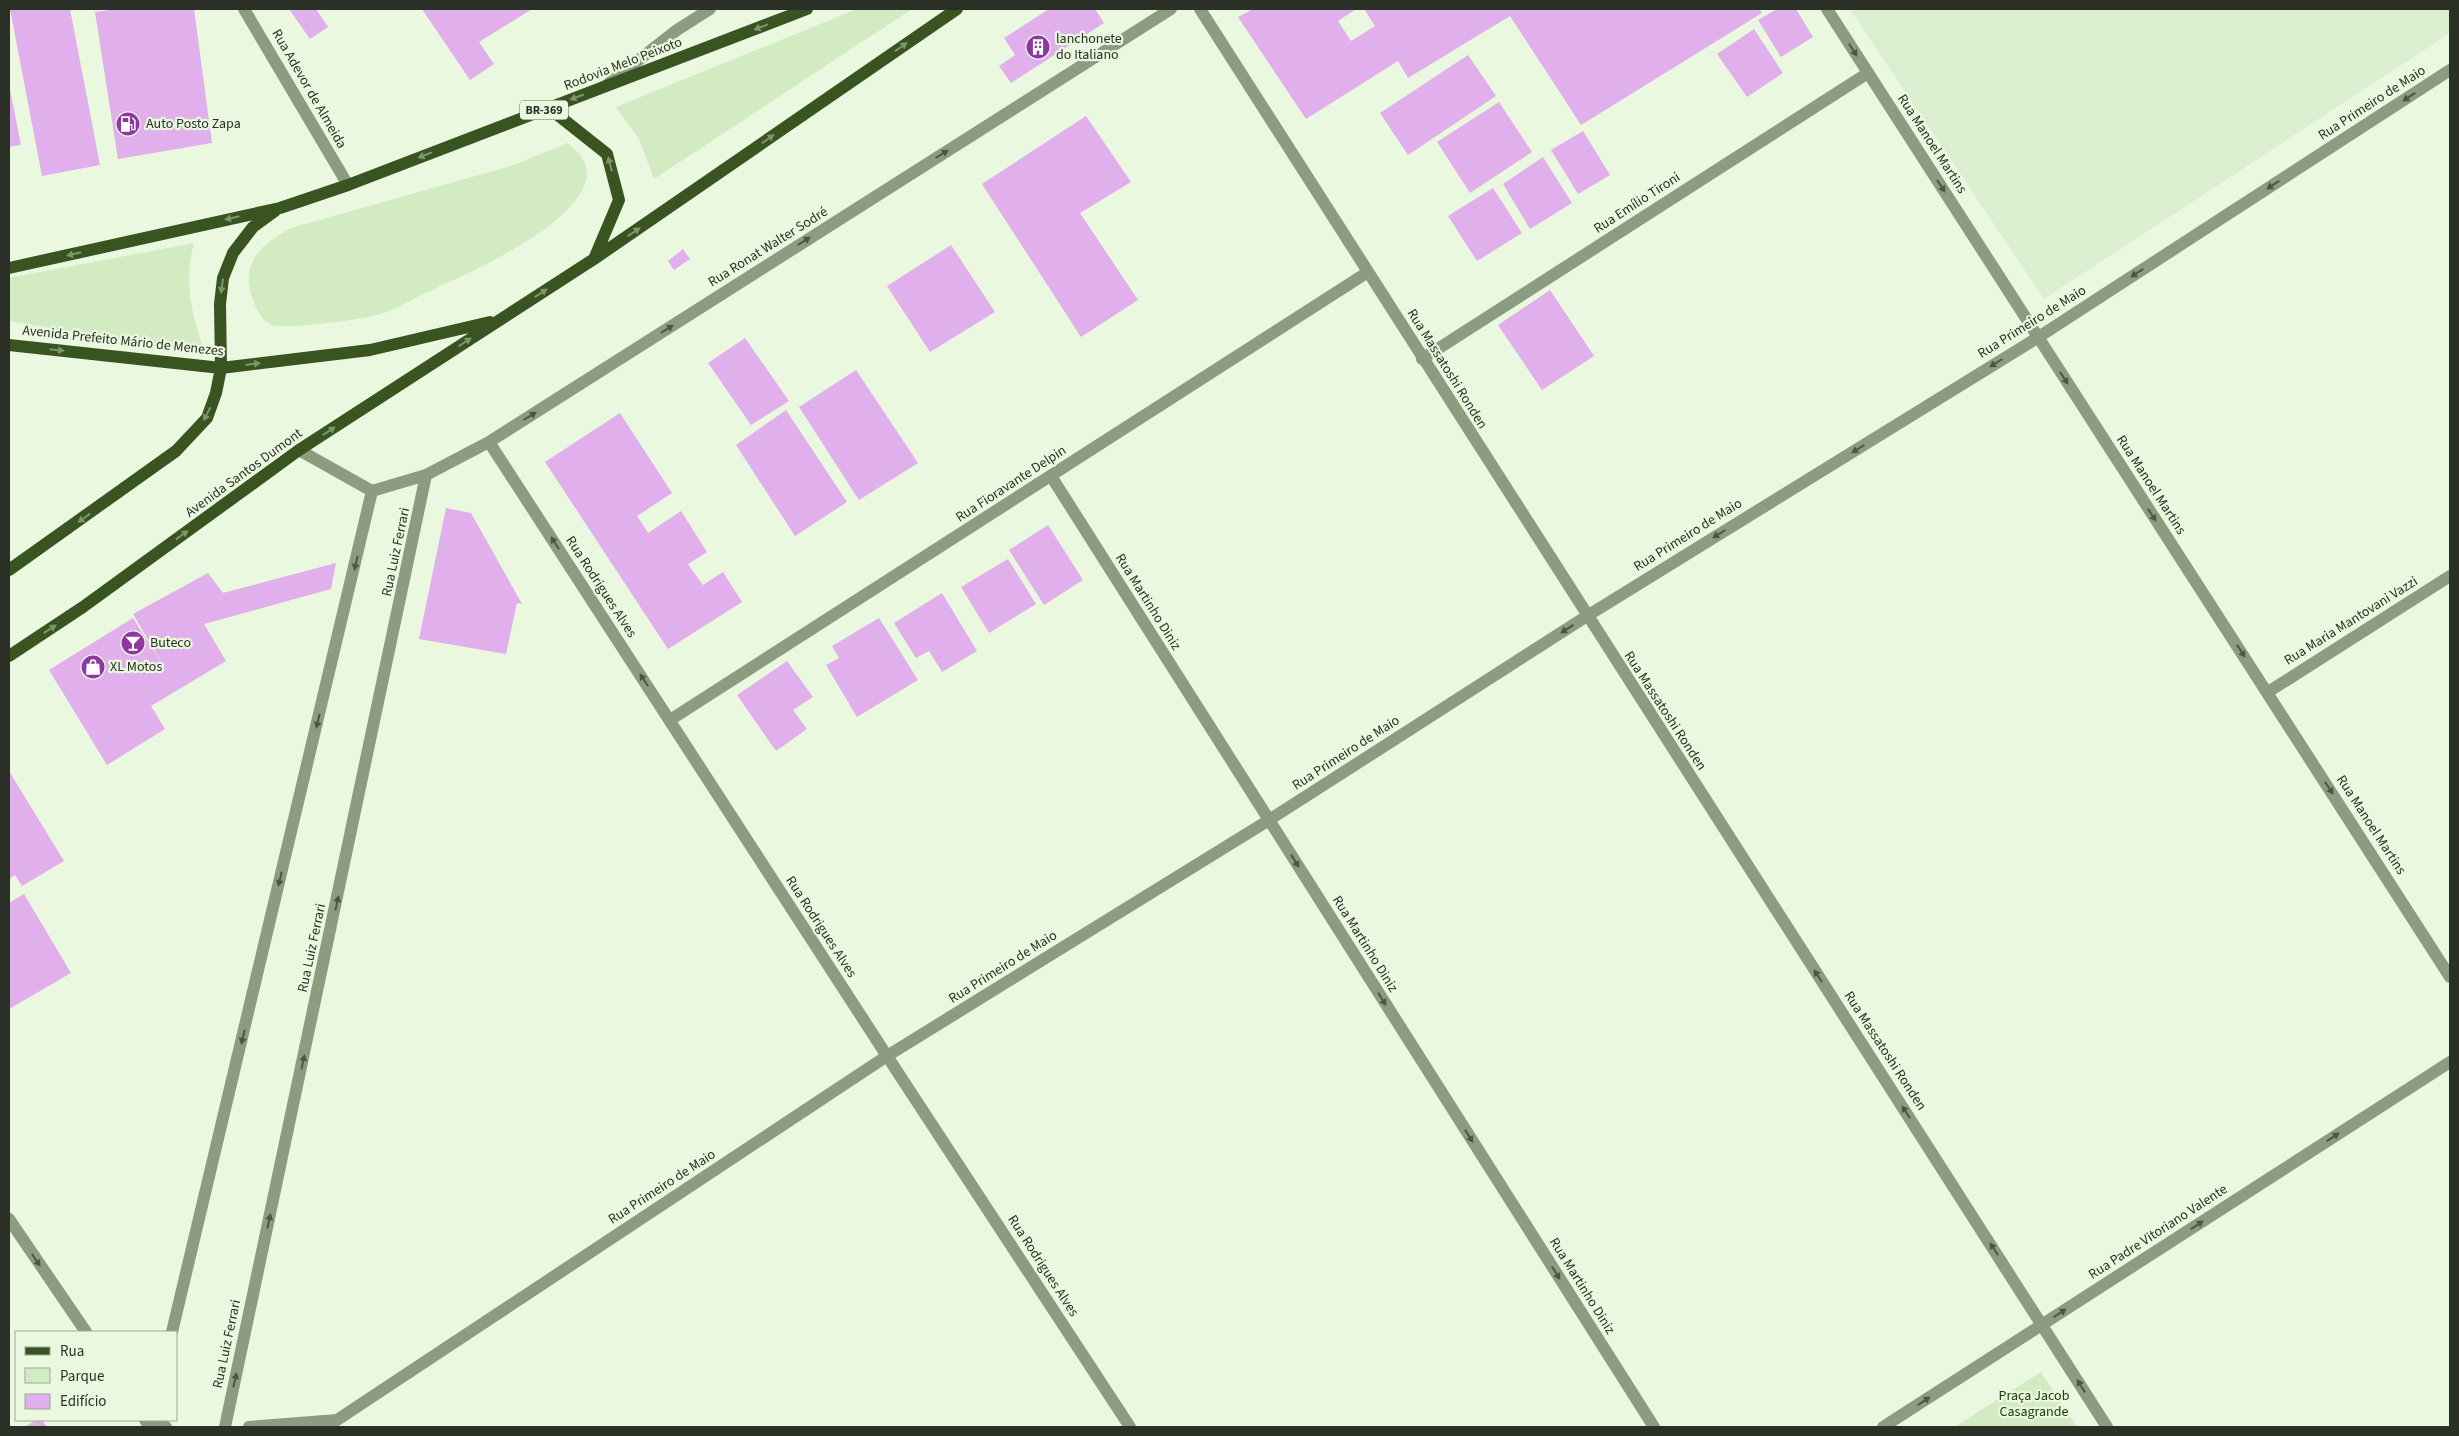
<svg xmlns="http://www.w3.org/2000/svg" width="2459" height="1436" viewBox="0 0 2459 1436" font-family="'Source Sans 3',sans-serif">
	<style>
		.built { fill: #dbeecf }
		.green { fill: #d3ebc3 }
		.building { fill: #e1afeb }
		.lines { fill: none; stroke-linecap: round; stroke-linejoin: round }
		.minor { stroke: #8b9c80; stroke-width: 12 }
		.major { stroke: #395421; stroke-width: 12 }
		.oneway { fill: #7f966d }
		.oneway2 { fill: #4d5646 }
		.labels { text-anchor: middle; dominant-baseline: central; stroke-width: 4.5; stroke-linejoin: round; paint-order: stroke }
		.shield { fill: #e9f8df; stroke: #646c5e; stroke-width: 1 }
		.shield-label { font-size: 12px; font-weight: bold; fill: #2b3027 }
		.poi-label { font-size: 14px; fill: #2b3027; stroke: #e9f8df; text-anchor: start }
		.street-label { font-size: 14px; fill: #2b3027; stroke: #e9f8df }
		.park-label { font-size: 14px; fill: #1f3606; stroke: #e9f8df }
	</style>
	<rect width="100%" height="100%" fill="#e9f8df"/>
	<path class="built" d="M1850 9H2450V33L2044 299Z"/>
	<path class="green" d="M857 9H912L654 179 639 139 616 107Z
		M567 143C580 152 592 167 585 184 567 231 469 273 425 293 411 300 396 309 381 314 365 319 285 330 272 325 258 320 251 297 249 284 246 255 269 240 291 228L514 165Z
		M194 243C183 286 192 313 205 354L9 321V278Z
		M2041 1372 2077 1427H1954Z"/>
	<path class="building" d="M10 9H70L100 165 42 176Z
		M117 9H194L212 143 118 159 95 12Z
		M289 9H316L328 27 310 39Z
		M422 9H532L479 42 494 64 470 80Z
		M1049 9H1095L1104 23 1011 83 999 66 1015 55 1004 38Z
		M1253 9H1356L1338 21 1351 41 1375 26 1364 9H1759L1762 13 1581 125 1510 16 1408 78 1398 61 1306 119 1238 17Z
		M1777 9H1796L1813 37 1781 57 1758 20Z
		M1754 29 1783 73 1747 97 1717 54Z
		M1468 55 1496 96 1408 155 1380 113Z
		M9 84 21 145 9 147Z
		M1499 102 1532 152 1470 193 1437 142Z
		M1086 116 1131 182 1080 213 1138 300 1081 337 982 184Z
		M1583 131 1610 175 1578 194 1551 150Z
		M1543 157 1572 203 1530 229 1503 184Z
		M1493 188 1522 233 1477 261 1448 216Z
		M951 245 995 312 930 352 887 286Z
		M683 249 690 259 674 270 668 261Z
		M1550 290 1594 356 1542 390 1498 325Z
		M745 338 789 401 751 425 708 363Z
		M856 370 918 463 859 500 799 407Z
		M786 410 847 502 795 536 736 445Z
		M620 413 672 493 637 516 648 533 681 511 707 552 688 564 703 585 723 572 742 602 668 649 545 462Z
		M446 508 471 513 522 604 517 603 506 654 419 639Z
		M1048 525 1083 580 1044 605 1009 550Z
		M1008 559 1036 604 989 633 961 587Z
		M336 563 331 589 204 624 226 661 151 706 165 729 107 765 49 670 133 618 164 667 133 614 208 573 223 593Z
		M942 593 977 651 942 672 929 651 916 658 894 623Z
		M879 618 918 680 857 717 826 665 839 658 832 646Z
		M787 661 813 697 793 710 807 729 776 751 737 695Z
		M9 771 64 861 22 886 15 875 9 879Z
		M24 894 71 973 9 1009V903Z
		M36 1420H42L47 1427H25Z"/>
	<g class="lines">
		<path class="minor" d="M244 9 348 185
			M1200 9 2107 1427
			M1827 9 2450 977
			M608 84 677 30 710 9
			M1422 359 1868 73
			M489 442 887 1056 1130 1427
			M299 450 372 491
			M1051 476 1654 1427
			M372 491 426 475 489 442 1171 9
			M2268 692 2450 576
			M670 720 1368 272
			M9 1219 86 1332
			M172 1332 372 491
			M145 1420 150 1427H166
			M225 1427 426 475
			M249 1427 337 1420 887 1056 1269 820 1587 616 2037 338 2450 70
			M1883 1427 2450 1062"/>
		<path class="major" d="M549 108 607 154 619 200 594 259
			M9 268 280 208 348 185 807 9
			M9 345 221 368 370 350 490 322
			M9 570 176 451 207 418 216 393 221 368 220 304 223 278 233 253 253 227 275 211
			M9 656 83 607 299 450 594 259 957 9"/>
	</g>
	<defs><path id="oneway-solid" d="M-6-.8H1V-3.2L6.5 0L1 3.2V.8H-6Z" transform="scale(1.25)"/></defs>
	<g class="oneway">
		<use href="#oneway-solid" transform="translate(761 27) rotate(159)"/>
		<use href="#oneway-solid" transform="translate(901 47) rotate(-35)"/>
		<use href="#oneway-solid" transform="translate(577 97) rotate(159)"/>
		<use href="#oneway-solid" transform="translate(768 139) rotate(-35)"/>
		<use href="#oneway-solid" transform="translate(425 155) rotate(159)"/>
		<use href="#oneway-solid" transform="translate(610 164) rotate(-104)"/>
		<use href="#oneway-solid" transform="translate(232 218) rotate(167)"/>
		<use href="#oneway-solid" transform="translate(634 232) rotate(-34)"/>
		<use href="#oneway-solid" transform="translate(74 254) rotate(167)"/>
		<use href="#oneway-solid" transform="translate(222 286) rotate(98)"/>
		<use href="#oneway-solid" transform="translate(541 293) rotate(-33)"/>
		<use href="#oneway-solid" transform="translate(465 342) rotate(-33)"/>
		<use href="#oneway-solid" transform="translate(57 350) rotate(6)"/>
		<use href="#oneway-solid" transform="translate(253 364) rotate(-7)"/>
		<use href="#oneway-solid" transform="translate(207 414) rotate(117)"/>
		<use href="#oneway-solid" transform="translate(329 431) rotate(-33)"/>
		<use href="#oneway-solid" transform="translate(84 518) rotate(144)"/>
		<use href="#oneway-solid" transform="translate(182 535) rotate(-36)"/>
		<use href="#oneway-solid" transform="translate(50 629) rotate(-33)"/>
	</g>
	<g class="oneway2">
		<use href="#oneway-solid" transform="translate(1853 50) rotate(57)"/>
		<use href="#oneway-solid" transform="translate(2409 97) rotate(147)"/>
		<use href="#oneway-solid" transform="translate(942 154) rotate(-32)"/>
		<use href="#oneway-solid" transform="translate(2273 185) rotate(147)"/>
		<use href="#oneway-solid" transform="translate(1941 186) rotate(57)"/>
		<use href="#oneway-solid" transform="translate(804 241) rotate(-32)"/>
		<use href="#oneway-solid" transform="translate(2137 273) rotate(147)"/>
		<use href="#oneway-solid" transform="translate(667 329) rotate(-32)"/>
		<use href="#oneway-solid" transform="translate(1996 363) rotate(148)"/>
		<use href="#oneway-solid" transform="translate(2064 378) rotate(57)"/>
		<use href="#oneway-solid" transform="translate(530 416) rotate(-32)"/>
		<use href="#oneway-solid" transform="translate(1858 449) rotate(148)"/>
		<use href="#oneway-solid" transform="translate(2152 515) rotate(57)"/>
		<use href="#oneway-solid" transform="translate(1719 534) rotate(148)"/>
		<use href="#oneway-solid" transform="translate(555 543) rotate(-123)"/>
		<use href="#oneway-solid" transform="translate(356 563) rotate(103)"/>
		<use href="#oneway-solid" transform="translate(1567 629) rotate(147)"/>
		<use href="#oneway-solid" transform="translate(2241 651) rotate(57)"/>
		<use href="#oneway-solid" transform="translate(644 680) rotate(-123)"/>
		<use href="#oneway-solid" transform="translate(318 721) rotate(103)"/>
		<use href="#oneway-solid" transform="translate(2329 788) rotate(57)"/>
		<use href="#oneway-solid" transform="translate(1295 861) rotate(58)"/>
		<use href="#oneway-solid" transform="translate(280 879) rotate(103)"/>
		<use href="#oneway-solid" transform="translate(337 903) rotate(-78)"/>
		<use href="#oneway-solid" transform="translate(1818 976) rotate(-123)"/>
		<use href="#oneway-solid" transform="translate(1382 999) rotate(58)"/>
		<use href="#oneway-solid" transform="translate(243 1037) rotate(103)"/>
		<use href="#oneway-solid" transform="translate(303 1062) rotate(-78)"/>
		<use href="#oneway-solid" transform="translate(1906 1112) rotate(-123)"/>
		<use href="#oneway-solid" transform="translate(1469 1136) rotate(58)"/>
		<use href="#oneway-solid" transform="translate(2333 1137) rotate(-33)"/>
		<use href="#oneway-solid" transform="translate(269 1221) rotate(-78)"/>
		<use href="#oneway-solid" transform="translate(2197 1225) rotate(-33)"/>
		<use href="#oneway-solid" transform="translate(1994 1249) rotate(-123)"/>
		<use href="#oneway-solid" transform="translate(36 1260) rotate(56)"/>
		<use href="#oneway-solid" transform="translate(1556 1273) rotate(58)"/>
		<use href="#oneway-solid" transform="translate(2060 1313) rotate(-33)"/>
		<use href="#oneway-solid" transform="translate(235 1380) rotate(-78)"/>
		<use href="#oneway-solid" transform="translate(2081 1386) rotate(-122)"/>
		<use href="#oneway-solid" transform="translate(1924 1401) rotate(-33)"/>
	</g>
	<defs>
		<symbol id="building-disc" viewBox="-11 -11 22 22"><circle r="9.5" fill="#9036a2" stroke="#e9f8df"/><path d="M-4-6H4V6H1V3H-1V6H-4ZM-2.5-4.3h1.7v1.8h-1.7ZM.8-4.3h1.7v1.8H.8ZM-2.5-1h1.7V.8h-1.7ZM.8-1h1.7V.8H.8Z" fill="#fff"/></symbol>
		<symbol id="fuel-disc" viewBox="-11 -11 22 22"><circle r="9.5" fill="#9036a2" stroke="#e9f8df"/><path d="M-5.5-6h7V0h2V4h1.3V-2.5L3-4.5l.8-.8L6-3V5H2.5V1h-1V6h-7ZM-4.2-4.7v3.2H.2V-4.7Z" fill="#fff"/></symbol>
		<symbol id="bar-disc" viewBox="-11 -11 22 22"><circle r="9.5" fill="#9036a2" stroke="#e9f8df"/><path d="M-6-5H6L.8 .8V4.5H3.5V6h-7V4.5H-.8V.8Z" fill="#fff"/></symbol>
		<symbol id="shop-disc" viewBox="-11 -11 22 22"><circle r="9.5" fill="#9036a2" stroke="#e9f8df"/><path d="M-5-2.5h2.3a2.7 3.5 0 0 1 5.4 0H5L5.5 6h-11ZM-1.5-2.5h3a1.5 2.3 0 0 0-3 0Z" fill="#fff"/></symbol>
	</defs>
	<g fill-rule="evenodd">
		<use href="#building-disc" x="1024" y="33" width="28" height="28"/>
		<use href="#fuel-disc" x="114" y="110" width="28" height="28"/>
		<use href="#bar-disc" x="119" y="629" width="28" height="28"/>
		<use href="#shop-disc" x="79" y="653" width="28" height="28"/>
	</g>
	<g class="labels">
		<rect class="shield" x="520" y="100.5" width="48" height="19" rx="4"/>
		<g class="shield-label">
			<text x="544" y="110">BR-369</text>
		</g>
		<g class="poi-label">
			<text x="1056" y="39">lanchonete<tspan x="1056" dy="16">do Italiano</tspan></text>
			<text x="146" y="124">Auto Posto Zapa</text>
			<text x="150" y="643">Buteco</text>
			<text x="110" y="667">XL Motos</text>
		</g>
		<g class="street-label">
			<text transform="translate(623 64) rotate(-21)">Rodovia Melo Peixoto</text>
			<text transform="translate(309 89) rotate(60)">Rua Adevor de Almeida</text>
			<text transform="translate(2372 103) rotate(-33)">Rua Primeiro de Maio</text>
			<text transform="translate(1932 144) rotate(57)">Rua Manoel Martins</text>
			<text transform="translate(1637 203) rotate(-33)">Rua Emílio Tironi</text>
			<text transform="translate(768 247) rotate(-32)">Rua Ronat Walter Sodré</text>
			<text transform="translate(2032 322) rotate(-32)">Rua Primeiro de Maio</text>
			<text transform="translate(123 341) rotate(6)">Avenida Prefeito Mário de Menezes</text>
			<text transform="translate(1447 369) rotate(58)">Rua Massatoshi Ronden</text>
			<text transform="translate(244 473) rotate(-36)">Avenida Santos Dumont</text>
			<text transform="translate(1011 484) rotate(-33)">Rua Fioravante Delpin</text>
			<text transform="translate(2151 485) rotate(57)">Rua Manoel Martins</text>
			<text transform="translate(1688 535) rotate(-32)">Rua Primeiro de Maio</text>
			<text transform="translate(396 552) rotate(-78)">Rua Luiz Ferrari</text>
			<text transform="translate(601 587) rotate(57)">Rua Rodrigues Alves</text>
			<text transform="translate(1148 602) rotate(58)">Rua Martinho Diniz</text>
			<text transform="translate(2351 621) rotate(-32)">Rua Maria Mantovani Vazzi</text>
			<text transform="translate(1665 711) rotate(57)">Rua Massatoshi Ronden</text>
			<text transform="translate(1346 753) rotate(-33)">Rua Primeiro de Maio</text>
			<text transform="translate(2371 825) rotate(57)">Rua Manoel Martins</text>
			<text transform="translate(821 927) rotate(57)">Rua Rodrigues Alves</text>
			<text transform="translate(1365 944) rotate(58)">Rua Martinho Diniz</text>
			<text transform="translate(312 948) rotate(-78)">Rua Luiz Ferrari</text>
			<text transform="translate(1003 967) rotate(-32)">Rua Primeiro de Maio</text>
			<text transform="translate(1885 1051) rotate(57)">Rua Massatoshi Ronden</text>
			<text transform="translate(662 1187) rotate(-33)">Rua Primeiro de Maio</text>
			<text transform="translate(2158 1232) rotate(-33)">Rua Padre Vitoriano Valente</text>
			<text transform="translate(1043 1266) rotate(57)">Rua Rodrigues Alves</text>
			<text transform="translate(1582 1286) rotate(58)">Rua Martinho Diniz</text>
			<text transform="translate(227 1344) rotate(-78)">Rua Luiz Ferrari</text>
		</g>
		<g class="park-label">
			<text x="2034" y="1396">Praça Jacob<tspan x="2034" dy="16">Casagrande</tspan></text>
		</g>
	</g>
	<rect width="2459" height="1436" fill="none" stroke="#2b3027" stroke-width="20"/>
	<rect x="15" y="1331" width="162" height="90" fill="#e9f8df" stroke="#9da895"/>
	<rect x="25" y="1347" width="25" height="8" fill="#395421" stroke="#9da895"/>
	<text x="60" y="1356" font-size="15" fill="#2b3027">Rua</text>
	<rect x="25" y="1368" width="25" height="15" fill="#d3ebc3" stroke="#9da895"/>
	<text x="60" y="1381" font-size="15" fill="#2b3027">Parque</text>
	<rect x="25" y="1394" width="25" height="15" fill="#e1afeb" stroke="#9da895"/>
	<text x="60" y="1406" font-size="15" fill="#2b3027">Edifício</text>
</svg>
